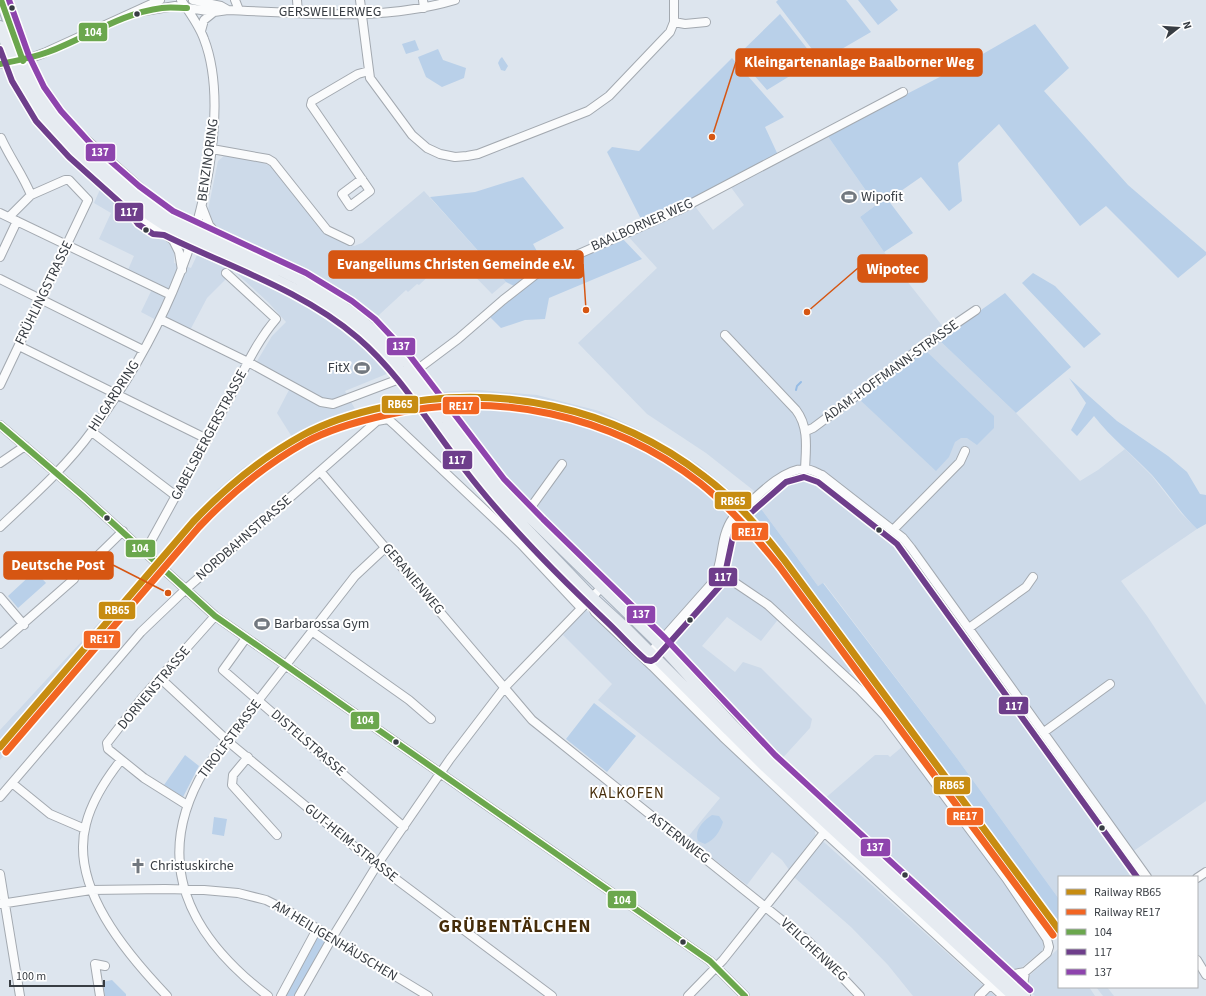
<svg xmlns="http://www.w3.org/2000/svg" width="1206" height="996" viewBox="0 0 1206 996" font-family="'Source Sans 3',sans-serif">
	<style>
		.built { fill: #cddae9 }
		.green { fill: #b9d0e9 }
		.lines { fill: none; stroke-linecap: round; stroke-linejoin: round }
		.stream { stroke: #96bce5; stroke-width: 2 }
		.minor-casing { stroke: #a3a9b0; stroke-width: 10 }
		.major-casing { stroke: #a8b2be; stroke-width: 12 }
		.minor { stroke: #fafbfc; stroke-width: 8 }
		.major { stroke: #e6ebf1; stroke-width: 10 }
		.major-bridge-casing { stroke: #a8b2be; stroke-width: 12; stroke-linecap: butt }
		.major-bridge { stroke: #e6ebf1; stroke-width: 10 }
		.bus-1-casing { stroke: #fff; stroke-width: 9 }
		.bus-2-casing { stroke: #fff; stroke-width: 9 }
		.bus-3-casing { stroke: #fff; stroke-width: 9 }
		.bus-1 { stroke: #6ba74d; stroke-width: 6 }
		.bus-2 { stroke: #6e3e8b; stroke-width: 6 }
		.bus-3 { stroke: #8e44ad; stroke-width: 6 }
		.rail-1-casing { stroke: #fff; stroke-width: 10 }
		.rail-2-casing { stroke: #fff; stroke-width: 10 }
		.rail-1 { stroke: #c78c11; stroke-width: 7 }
		.rail-2 { stroke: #f26522; stroke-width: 7 }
		.bus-dot { fill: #383d43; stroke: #fff; stroke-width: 1.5 }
		.labels { text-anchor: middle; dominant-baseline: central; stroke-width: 4; stroke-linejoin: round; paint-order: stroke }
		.street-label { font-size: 14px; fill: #383d43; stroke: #fff }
		.poi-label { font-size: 14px; fill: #383d43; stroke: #fff; text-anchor: start }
		.neighbourhood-label { font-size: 15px; letter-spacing: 1px; fill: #452c09; stroke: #fff }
		.district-label { font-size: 18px; font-weight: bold; letter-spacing: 1px; fill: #452c09; stroke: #fff }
		.leader { fill: none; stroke: #d65612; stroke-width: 1.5 }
		.callout-dot { fill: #d65612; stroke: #fff; stroke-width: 1.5 }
		.callout { fill: #d65612; stroke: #d65612; stroke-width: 1.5 }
		.callout-label { font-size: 15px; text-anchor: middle; font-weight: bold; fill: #fff }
		.line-badge { stroke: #fff; stroke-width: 1.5 }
		.badge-label { font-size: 11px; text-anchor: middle; font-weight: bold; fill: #fff }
	</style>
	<rect width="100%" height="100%" fill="#dde5ee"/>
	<path class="built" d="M827 135 876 205 860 217 884 252 948 333 939 340 1016 413 1080 481 1098 470 1125 449 1152 476 1181 513 1197 529 1121 581 1147 616 1206 705V801L1122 859 1134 877H1059V899L956 757 824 583 818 586 759 506 763 500 753 490 706 453 647 414 578 343 657 268 626 234 694 205 713 230 744 205 730 186Z
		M225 155 258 161 273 167 323 231 354 246 362 243 424 191 506 282 492 294 457 258 449 257 419 285 417 284 408 292 406 290 380 314 358 338 389 373 345 391 355 409 408 396 413 403 378 409 319 430 320 433 275 455 246 475 222 496 169 555 0 760V730L152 565 217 490 243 468 292 437 277 413 290 388 253 368 272 336 286 322 269 303 234 271 207 298 187 336 141 312 154 285 127 272 134 256 99 239 111 213 94 203 102 185 143 224 167 239 174 252V263L191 268 198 253 202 252 219 257 226 234 214 225 208 210 218 161Z
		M478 390 537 395 599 411 636 428 698 464 738 497 732 502 679 460 648 443 605 423 522 402H474L522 405 614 430 661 453 725 500 743 518 751 511 799 572 1059 923V938L899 721 857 667 848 673 784 612 761 641 727 617 702 646 735 672 743 662 761 668 812 719 810 728 779 762 518 492 437 392Z
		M585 609 654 674 732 751 815 828V834L995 996H913L888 965 851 927 795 878 782 860 772 852 747 885 687 838 720 798 598 700 612 684 563 635Z
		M902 747 996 871 1045 941 1042 951 1022 967 1016 969H1008L1000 965 822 801 875 755H888L890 757Z
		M1059 948V987H1089L1095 996H1035L1030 992 1027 982 1029 976Z
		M1096 987H1107L1114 996H1103Z"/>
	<path class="green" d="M778 0H846L871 32 821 61 776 2Z
		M858 0H890L898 10 878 25Z
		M780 14 816 60 767 90 737 56Z
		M1035 24 1069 68 1044 91 1128 185 1206 252V255L1178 278 1106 206 1080 226 999 124 958 163 962 201 949 211 921 177 888 200 913 233 884 252 860 217 876 205 827 135 967 63Z
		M415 40 419 50 406 54 402 44Z
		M438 49 443 60 466 68 464 78 442 87 426 77 418 57Z
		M502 57 508 66 505 71 501 70 498 63 500 59Z
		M732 58 784 117 765 127 778 155 678 208 643 223 607 152 612 147 639 151Z
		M523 177 564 228 533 244 545 266 516 287 506 282 430 197 475 192Z
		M621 237 642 259 549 298 545 319 525 320 501 328 490 317 538 276Z
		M1033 273 1055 286 1101 334 1084 348 1022 283Z
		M1005 293 1071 367 1016 413 939 340Z
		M926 351 994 416V428L977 445 967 438H961L955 442 949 457 936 471 859 399 921 352Z
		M1069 378 1117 421 1168 456 1187 472 1200 494 1206 495V524L1197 529C1180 513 1168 493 1152 475 1133 455 1111 438 1094 416L1077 436 1071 430 1086 403Z
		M759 506 818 586 823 583 956 757 1059 899V923L872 675 799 572 751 511Z
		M35 571 46 583 18 608 8 596Z
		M594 703 636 736 607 772 566 739Z
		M185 755 199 766 183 797 164 785Z
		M712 815 719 816 723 822C720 832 714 840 705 844L698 841C694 830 703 821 712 815Z
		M214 817 227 819 224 836 212 834Z
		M318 936 327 942 296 996H285Z
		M112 980 126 994V996H105L103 982Z"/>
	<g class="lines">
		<path class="stream" d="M796 390 797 386 801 382"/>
		<defs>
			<path id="minor" d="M193 0 221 6 228 10
				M235 0 239 10
				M297 0 298 13
				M360 0 370 78 412 135 427 148 440 154 455 157 467 156 478 154 588 111 609 96 670 32 674 22V0
				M423 0 424 8
				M132 13 175 6 214 12 228 10C304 13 381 22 455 0
				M674 22 685 24 706 22
				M201 31 204 20 214 12
				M0 64 23 61 44 53 160 0
				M52 109 152 198 162 211
				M1 138C10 158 23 175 31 195
				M212 149 268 159 273 162 327 230 350 241
				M362 179 342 194 350 206 370 191 311 105 312 101 358 74 369 71
				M133 206 143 218 173 240 179 252 182 270
				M202 207 209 225 224 243
				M0 213 171 295
				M0 257 17 221
				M0 279 143 350
				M160 319 248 362 321 402 333 404 410 375 458 339 503 300 540 271 679 210 903 92
				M725 335 796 410C809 427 806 448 805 469
				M19 346 207 439
				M0 385 88 200 69 180H65L31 195 9 217
				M0 425 83 496 215 616 710 961 745 996
				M806 431 813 428 926 344 976 310
				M92 432 176 496
				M0 463 25 446
				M320 471 532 720 809 942 860 996
				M526 514 562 464
				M0 527C32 497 66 467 92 431 155 345 203 244 213 138 216 105 216 70 204 39 199 25 190 13 181 0
				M893 530 960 462 965 451
				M145 552C171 504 198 456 224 408 241 378 253 346 276 319L226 273
				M80 573 123 531
				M716 576 734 582 768 605 859 689 885 716 1006 878 1047 939 1049 947 1047 953 1025 972 1009 975 1000 973
				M0 597 24 625
				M589 601 595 612 652 666 723 737 824 832 1003 996
				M969 628 1026 587 1033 577
				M313 632 409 700 431 719
				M246 638 223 670 404 827
				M0 644 74 579
				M650 653 713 582C724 563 719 537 733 518 751 503 781 468 805 469 811 469 817 473 822 475L903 538 911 548 1147 877
				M160 678 231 744 373 862 552 996
				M1044 732 1110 684
				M248 757 233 775 232 785 277 835
				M121 760C106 779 92 800 86 824 69 887 127 954 167 996
				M12 783 50 814 85 829
				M0 797 141 632 186 589 377 421 388 419 397 427 521 544 581 608
				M187 805 144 778 108 749 107 743 142 698 215 616
				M0 874 20 996
				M1197 878 1206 872
				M0 904 91 890 165 889 204 890 238 893 266 900 290 912 428 996
				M1197 960 1206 975
				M1025 972 1023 986 1026 996
				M100 996 95 964 105 966
				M268 996C189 936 150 861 205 769L355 576 386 547
				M281 996 317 929
				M299 996 332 938 377 865 450 759 505 687 601 588
				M688 996 723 960 827 829
				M979 996 990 985"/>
			<path id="major" d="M1 0C10 26 18 52 29 77 46 114 77 141 106 168 129 189 151 209 178 223 264 266 347 288 408 368
				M0 26C8 52 17 78 32 101 48 127 71 148 93 168 125 198 153 222 193 241 267 276 347 304 399 370
				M447 419 496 482 526 514 659 644 733 725 769 761 1025 996
				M438 422 501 502 592 597 628 630 764 766 1013 996"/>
		</defs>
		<use href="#minor" class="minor-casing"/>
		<use href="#major" class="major-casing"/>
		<use href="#minor" class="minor"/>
		<use href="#major" class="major"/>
		<defs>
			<path id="major-bridge" d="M408 368 447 419
				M399 370 438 422"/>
		</defs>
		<use href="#major-bridge" class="major-bridge-casing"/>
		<use href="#major-bridge" class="major-bridge"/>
		<defs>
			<path id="bus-1" d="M1 0 23 61
				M0 64C16 61 32 58 48 52 86 38 121 13 162 8 170 7 179 8 187 8
				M0 425 83 496 215 616 710 961 745 996"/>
			<path id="bus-2" d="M0 49 12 81 36 121 69 157 126 208 138 224 153 234 164 235C229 267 302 290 358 338 401 375 430 426 465 470 507 525 556 574 606 621 620 634 632 648 646 660L651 661 655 659 720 586 726 569 733 536 739 523 786 482 804 477 818 482 897 544 1137 877"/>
			<path id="bus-3" d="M9 0 29 56 44 87 61 111 91 144 139 186 173 211 306 273 352 301 375 319 410 356 504 479 543 519 665 638 775 755 1030 990"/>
		</defs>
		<use href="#bus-1" class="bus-1-casing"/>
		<use href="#bus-2" class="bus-2-casing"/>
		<use href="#bus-3" class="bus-3-casing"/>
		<use href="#bus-1" class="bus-1"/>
		<use href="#bus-2" class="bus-2"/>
		<use href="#bus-3" class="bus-3"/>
		<defs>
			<path id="rail-1" d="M0 747 193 522C226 487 261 458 303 435 327 422 356 413 384 407 495 382 614 406 705 477 736 500 761 530 785 561L1059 930"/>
			<path id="rail-2" d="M6 752 199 527C231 493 265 465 306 442 330 429 359 421 386 415 495 390 611 414 700 483 730 507 755 536 779 566L1053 935"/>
		</defs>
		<use href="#rail-1" class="rail-1-casing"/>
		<use href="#rail-2" class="rail-2-casing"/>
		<use href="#rail-1" class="rail-1"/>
		<use href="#rail-2" class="rail-2"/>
	</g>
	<defs>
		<symbol id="stadium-bare" viewBox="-9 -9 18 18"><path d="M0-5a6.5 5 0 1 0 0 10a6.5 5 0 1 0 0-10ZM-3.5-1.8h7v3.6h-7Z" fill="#72787f" stroke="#fff" stroke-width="2.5" paint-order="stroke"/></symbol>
		<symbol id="church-bare" viewBox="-9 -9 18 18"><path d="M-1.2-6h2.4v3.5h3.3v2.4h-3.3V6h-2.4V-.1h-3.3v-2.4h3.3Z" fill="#72787f" stroke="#fff" stroke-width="2.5" paint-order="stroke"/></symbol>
	</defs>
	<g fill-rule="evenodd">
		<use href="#stadium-bare" x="838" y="186" width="22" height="22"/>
		<use href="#stadium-bare" x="351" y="357" width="22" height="22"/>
		<use href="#stadium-bare" x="251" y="613" width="22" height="22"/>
		<use href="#church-bare" x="127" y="855" width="22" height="22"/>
	</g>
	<g class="bus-dot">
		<circle cx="12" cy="8" r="3.5"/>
		<circle cx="137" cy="14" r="3.5"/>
		<circle cx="146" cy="230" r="3.5"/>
		<circle cx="107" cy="518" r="3.5"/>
		<circle cx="879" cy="530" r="3.5"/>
		<circle cx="690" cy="620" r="3.5"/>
		<circle cx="396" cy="742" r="3.5"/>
		<circle cx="1102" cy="828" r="3.5"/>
		<circle cx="905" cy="875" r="3.5"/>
		<circle cx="683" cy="942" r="3.5"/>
	</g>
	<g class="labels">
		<g class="street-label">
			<text x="330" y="12">GERSWEILERWEG</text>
			<text transform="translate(208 160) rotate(-82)">BENZINORING</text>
			<text transform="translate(642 225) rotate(-24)">BAALBORNER WEG</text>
			<text transform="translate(44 293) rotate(-64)">FRÜHLINGSTRASSE</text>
			<text transform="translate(891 371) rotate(-36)">ADAM-HOFFMANN-STRASSE</text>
			<text transform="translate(114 396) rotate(-57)">HILGARDRING</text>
			<text transform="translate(209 435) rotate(-62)">GABELSBERGERSTRASSE</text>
			<text transform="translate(244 538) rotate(-41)">NORDBAHNSTRASSE</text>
			<text transform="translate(413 579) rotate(50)">GERANIENWEG</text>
			<text transform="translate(154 688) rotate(-50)">DORNENSTRASSE</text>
			<text transform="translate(230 739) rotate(-53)">TIROLFSTRASSE</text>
			<text transform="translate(308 743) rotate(41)">DISTELSTRASSE</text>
			<text transform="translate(679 838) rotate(38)">ASTERNWEG</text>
			<text transform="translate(351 843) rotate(39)">GUT-HEIM-STRASSE</text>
			<text transform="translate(335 941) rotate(31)">AM HEILIGENHÄUSCHEN</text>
			<text transform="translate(814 950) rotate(43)">VEILCHENWEG</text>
		</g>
		<g class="poi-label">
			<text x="861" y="197">Wipofit</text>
			<text x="350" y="368" text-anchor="end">FitX</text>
			<text x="274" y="624">Barbarossa Gym</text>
			<text x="150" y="866">Christuskirche</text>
		</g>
		<g class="neighbourhood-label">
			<text x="627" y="793">KALKOFEN</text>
		</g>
		<g class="district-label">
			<text x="515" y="926">GRÜBENTÄLCHEN</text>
		</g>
	</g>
	<path class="leader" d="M712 137L736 62M586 310L583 264M807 312L858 268M168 593L113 565"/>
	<g class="callout-dot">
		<circle cx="712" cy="137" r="4"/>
		<circle cx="586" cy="310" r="4"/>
		<circle cx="807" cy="312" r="4"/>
		<circle cx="168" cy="593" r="4"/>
	</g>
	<g class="callout">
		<rect x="736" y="49" width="246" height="27" rx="4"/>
		<rect x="329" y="251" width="254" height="27" rx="4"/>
		<rect x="858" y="255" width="69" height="27" rx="4"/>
		<rect x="4" y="552" width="109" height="27" rx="4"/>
	</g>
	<g class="callout-label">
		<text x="859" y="67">Kleingartenanlage Baalborner Weg</text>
		<text x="456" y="269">Evangeliums Christen Gemeinde e.V.</text>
		<text x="893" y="274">Wipotec</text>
		<text x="58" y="570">Deutsche Post</text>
	</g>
	<g class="line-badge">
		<rect x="78" y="22" width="30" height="20" rx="4" fill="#6ba74d"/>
		<rect x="85" y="143" width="31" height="19" rx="4" fill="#8e44ad"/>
		<rect x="114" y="202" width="30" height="20" rx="4" fill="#6e3e8b"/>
		<rect x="386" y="337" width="30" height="19" rx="4" fill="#8e44ad"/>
		<rect x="381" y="395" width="38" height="19" rx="4" fill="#c78c11"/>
		<rect x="442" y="396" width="38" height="19" rx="4" fill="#f26522"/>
		<rect x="442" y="450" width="31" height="20" rx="4" fill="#6e3e8b"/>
		<rect x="714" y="491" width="38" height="19" rx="4" fill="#c78c11"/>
		<rect x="731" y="522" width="38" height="19" rx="4" fill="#f26522"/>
		<rect x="125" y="539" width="31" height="19" rx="4" fill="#6ba74d"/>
		<rect x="708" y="567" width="30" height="20" rx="4" fill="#6e3e8b"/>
		<rect x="98" y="601" width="38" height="19" rx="4" fill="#c78c11"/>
		<rect x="626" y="605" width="30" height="19" rx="4" fill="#8e44ad"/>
		<rect x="83" y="630" width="38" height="19" rx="4" fill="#f26522"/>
		<rect x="998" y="696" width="31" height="19" rx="4" fill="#6e3e8b"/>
		<rect x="350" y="711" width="30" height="19" rx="4" fill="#6ba74d"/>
		<rect x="933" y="776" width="38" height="19" rx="4" fill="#c78c11"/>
		<rect x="946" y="807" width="38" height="19" rx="4" fill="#f26522"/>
		<rect x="860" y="838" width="31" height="19" rx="4" fill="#8e44ad"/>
		<rect x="607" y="890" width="30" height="19" rx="4" fill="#6ba74d"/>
	</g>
	<g class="badge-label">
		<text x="93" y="36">104</text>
		<text x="100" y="156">137</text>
		<text x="129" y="216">117</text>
		<text x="401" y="350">137</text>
		<text x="400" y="408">RB65</text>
		<text x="461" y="410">RE17</text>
		<text x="457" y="464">117</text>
		<text x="733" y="505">RB65</text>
		<text x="750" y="536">RE17</text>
		<text x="140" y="552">104</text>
		<text x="723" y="581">117</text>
		<text x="117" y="614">RB65</text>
		<text x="641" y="618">137</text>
		<text x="102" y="643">RE17</text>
		<text x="1014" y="710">117</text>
		<text x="365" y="724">104</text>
		<text x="952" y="789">RB65</text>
		<text x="965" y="820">RE17</text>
		<text x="875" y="851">137</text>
		<text x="622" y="904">104</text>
	</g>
	<rect x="1058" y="876" width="140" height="112" fill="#ffffff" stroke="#afb1b4"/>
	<rect x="1066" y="889" width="20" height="6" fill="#c78c11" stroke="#afb1b4"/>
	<text x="1094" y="896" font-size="12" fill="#383d43">Railway RB65</text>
	<rect x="1066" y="909" width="20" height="6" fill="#f26522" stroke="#afb1b4"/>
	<text x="1094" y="916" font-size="12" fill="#383d43">Railway RE17</text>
	<rect x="1066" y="929" width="20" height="6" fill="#6ba74d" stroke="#afb1b4"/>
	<text x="1094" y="936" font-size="12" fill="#383d43">104</text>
	<rect x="1066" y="949" width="20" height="6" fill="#6e3e8b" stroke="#afb1b4"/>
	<text x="1094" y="956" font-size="12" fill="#383d43">117</text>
	<rect x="1066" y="969" width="20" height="6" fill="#8e44ad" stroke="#afb1b4"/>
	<text x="1094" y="976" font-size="12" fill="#383d43">137</text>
	<g transform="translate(1178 28) rotate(73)" stroke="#ffffff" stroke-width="3" paint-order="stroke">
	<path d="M0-3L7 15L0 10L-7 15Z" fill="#383d43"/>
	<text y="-6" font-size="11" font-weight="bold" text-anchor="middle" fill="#383d43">N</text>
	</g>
	<path d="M10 980v6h94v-6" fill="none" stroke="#383d43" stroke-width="2"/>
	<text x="16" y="980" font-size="12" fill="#383d43" stroke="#ffffff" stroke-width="3" paint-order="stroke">100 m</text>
</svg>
